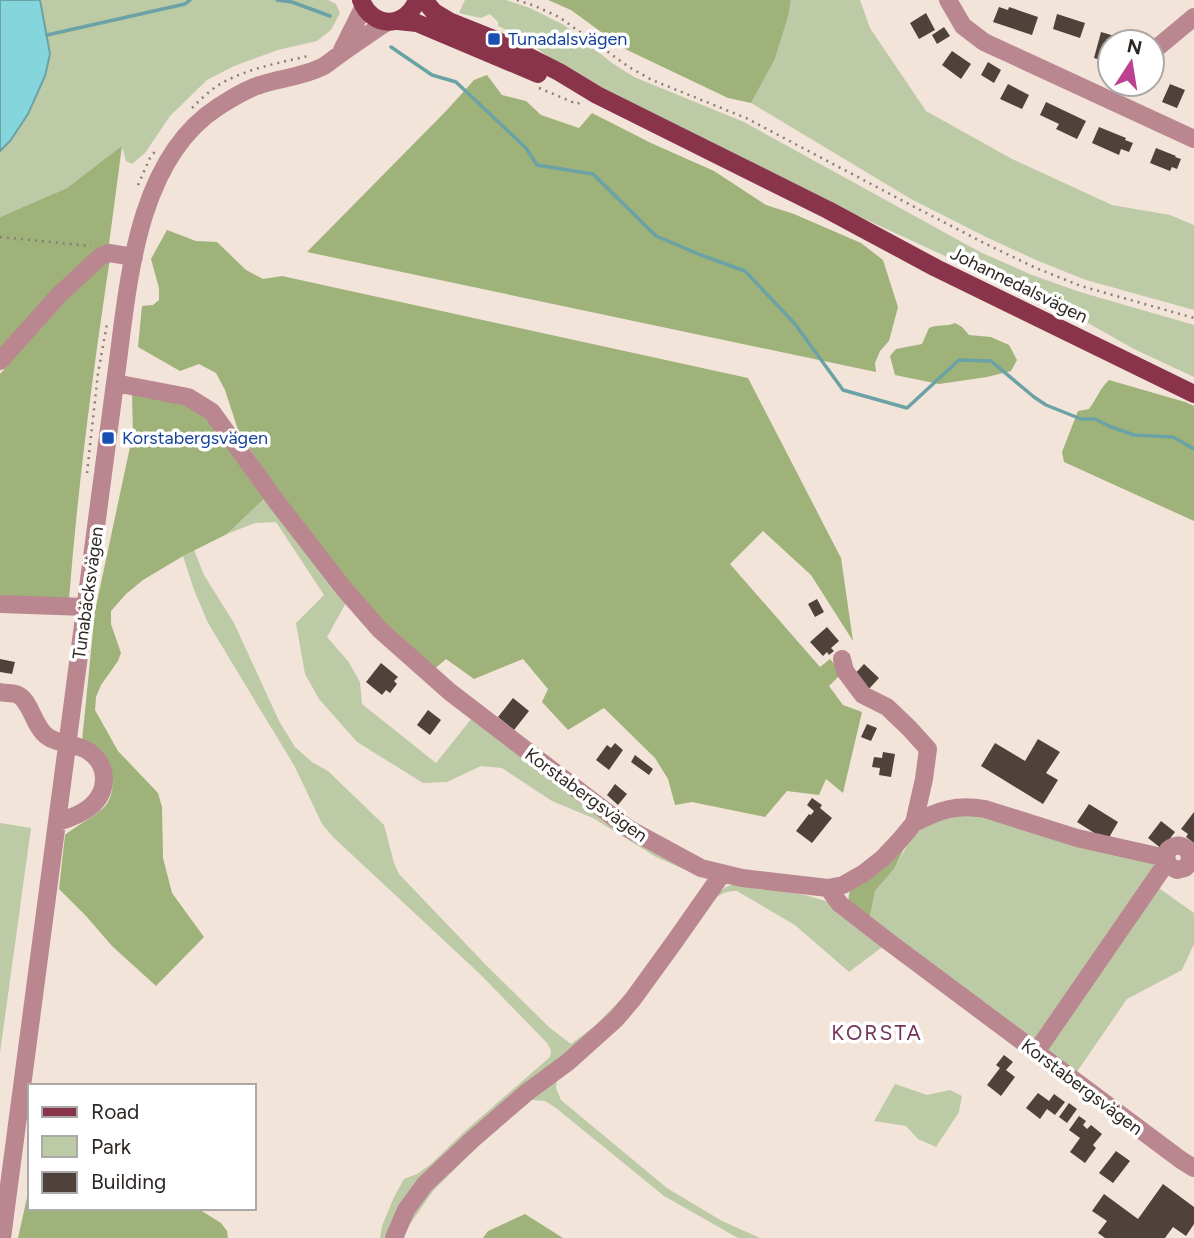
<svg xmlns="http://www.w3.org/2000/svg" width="1194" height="1238" viewBox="0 0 1194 1238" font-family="Figtree,sans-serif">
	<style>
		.green { fill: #bdcaa6 }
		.forest { fill: #9eb279 }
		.water { fill: #85d6dc; stroke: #6ba2a5; stroke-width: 2 }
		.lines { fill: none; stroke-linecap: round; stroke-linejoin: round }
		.stream { stroke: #6ba2a5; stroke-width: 3.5 }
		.building { fill: #4f423a }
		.path { stroke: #887e77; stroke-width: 2.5; stroke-dasharray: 2 5; stroke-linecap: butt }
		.minor { stroke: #ba8791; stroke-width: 18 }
		.major { stroke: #8a344b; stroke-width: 18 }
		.transit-dot { fill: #1a4fb4; stroke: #fff; stroke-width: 2.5 }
		.labels { text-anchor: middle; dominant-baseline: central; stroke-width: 7; stroke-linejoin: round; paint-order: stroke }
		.transit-label { font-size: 18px; fill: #164399; stroke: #fff; text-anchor: start }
		.street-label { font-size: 18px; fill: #2e2824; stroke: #fff }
		.quarter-label { font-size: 21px; letter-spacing: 2px; fill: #72345a; stroke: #fff }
	</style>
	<rect width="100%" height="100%" fill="#f3e4da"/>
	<path class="green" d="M40 0H328L336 4 340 13 331 30 317 41 278 50 234 66 207 80 170 116 145 153 132 164 126 161 122 147 67 188 0 217V151L10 141 50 55Z
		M465 0H506L530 8 564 25 612 63 634 77 744 122 980 252 1032 275 1080 292 1194 325V377L1134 349 1088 323 1086 315 1083 314 1073 319 943 255 832 204 602 90 559 65 522 37 498 26V22L490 14 481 18 459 13Z
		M791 0H860L870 28 926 111 1012 159 1112 205 1170 215 1194 225V310L1086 280 1036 260 986 237 911 199 751 103 775 59 788 17Z
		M267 496 347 601 327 637 348 661 360 682 362 704 436 763 472 718 690 872 656 857 593 818 552 801 502 768 481 766 447 782 423 783 357 742 319 699 305 674 296 623 324 595 276 522 255 523 227 534Z
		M194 550 204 575 234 623 279 721 295 747 312 762 328 771 384 825 394 863 399 874 486 965 550 1028 571 1044 596 1025 627 993 671 935 673 937 600 1028 468 1135 388 1238H380L382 1226 394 1197 404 1179 417 1174 431 1164 465 1131 550 1057 551 1050 547 1043 481 975 333 837 322 824 295 767 208 623 194 590 183 556Z
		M960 812 987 815 1154 864V871L1034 1044 869 921 875 891 894 869 912 837 922 828Z
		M0 823 31 828 0 1053Z
		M736 883 805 895 832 903 885 945 849 972 795 925 737 891C719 891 713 900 701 912 712 899 719 888 736 883Z
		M1156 886 1194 913V944L1182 970 1127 999 1074 1076 1047 1055V1043Z
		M586 1053 557 1078 556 1088 561 1100 667 1188 722 1221 760 1238H738L664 1196 556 1108 545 1101 532 1100 481 1143 433 1191 406 1230 404 1238H399L410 1210 430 1187 480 1137 547 1081Z
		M895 1084 927 1095 950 1090 962 1096 959 1112 936 1147 918 1139 906 1126 874 1121Z"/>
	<path class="forest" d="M548 0H791L788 17 775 59 751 103 728 98 623 48 571 10Z
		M487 75 502 95 526 101 541 115 579 128 592 113 651 143 714 171 766 205 794 214 861 243 883 260 898 307 889 341 880 351 875 363 876 372 307 252 447 110 474 80Z
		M122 146 109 244 95 253 0 356V217L67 188Z
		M167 230 196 241 217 242 246 270 263 279 282 276 748 378 841 558 853 641 811 575 763 531 730 564 820 667 830 659 842 673 829 686 843 705 862 712 843 793 826 779 819 795 787 791 765 817 692 802 675 805 668 779 655 758 604 708 568 730 542 702 548 689 523 659 474 679 446 659 432 671 391 630 307 533 239 433 225 390 216 373 199 364 180 371 138 347 142 306 153 305 159 300V288L151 259Z
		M110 258C93 372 78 484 69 599L0 597V374L84 277Z
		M955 323 962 327 969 335 991 337 1009 345 1017 360 1011 371 987 377 939 384 895 375 890 356 896 349 922 344 929 328C938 324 946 327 955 323Z
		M1109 380 1185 402 1194 406V521L1064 462 1062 452 1078 411 1089 409C1096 400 1100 388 1109 380Z
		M132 394 188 405 205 415 267 496 227 534 183 556 143 580 126 594 111 611V624L121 653 118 661 101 685 96 697 95 710 118 751 158 793 162 807 163 858 172 893 204 937 156 986 112 946 86 916 59 889 65 835C77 825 101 814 108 802 117 786 113 756 97 747 93 744 87 743 82 741L95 611 133 433Z
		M904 849 894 869 875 891 869 921C859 913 844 906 850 891L889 864Z
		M30 1184V1208H197L221 1223 227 1231 228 1238H18Z
		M525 1214 563 1238H483L488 1231Z"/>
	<path class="water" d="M0 0H40L50 54 45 76 28 114 10 141 0 151Z"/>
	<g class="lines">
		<path class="stream" d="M277 0 292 2 330 16
			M47 35 185 4 190 0
			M391 47 432 75 456 82 526 148 537 165 593 174 656 236 701 255 745 271 795 324 843 390 907 408 959 360 991 361 1034 397 1046 405 1081 419H1095L1111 427 1134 435 1173 437 1194 449"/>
	</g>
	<path class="building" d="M999 7 1008 10 1009 7 1038 17 1032 35 993 22Z
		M926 13 935 30 919 39 910 23Z
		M1057 14 1085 23 1080 38 1053 29Z
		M944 27 950 36 937 44 932 35Z
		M1101 32 1118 37 1117 42H1110V63L1094 58Z
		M952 51 971 64 961 79 942 65Z
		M988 62 1001 70 994 83 981 75Z
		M1008 84 1029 95 1022 109 1000 99Z
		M1170 84 1185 90 1177 108 1162 102Z
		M1046 102 1086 121 1077 139 1056 129 1059 124 1040 115Z
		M1099 127 1126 138 1125 140 1133 143 1129 152 1121 149 1119 155 1092 143Z
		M1156 148 1176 156 1175 157 1181 159 1177 169 1172 167 1170 171 1150 163Z
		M817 599 824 612 815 617 808 604Z
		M827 627 839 641 831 648 834 651 829 655 827 652 823 656 810 642Z
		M0 659 15 662 12 674 0 672Z
		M381 663 398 677 394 681 397 684 390 693 386 690 382 695 366 682Z
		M864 664 879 678 867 691 852 677Z
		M513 698 529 711 514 730 498 717Z
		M428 710 441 720 430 735 417 725Z
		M867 724 877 728 871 741 861 737Z
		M1038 739 1060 752 1046 773 1058 780 1043 804 981 766 995 743 1025 761Z
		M615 743 623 750 609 770 596 760 607 745 611 748Z
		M883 752 895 754 891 777 879 775 880 768 872 767 874 757 882 758Z
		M635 755 653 769 649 775 631 762Z
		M615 784 627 794 618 805 607 795Z
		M812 798 822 805 820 808 832 818 812 843 796 831 809 814 811 815 814 811 807 805Z
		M1089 804 1118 822 1107 841 1077 822Z
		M1194 812V843L1186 837 1188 834 1181 829Z
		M1161 821 1175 832 1162 849 1148 838Z
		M1004 1055 1013 1062 1006 1070 1015 1077 1001 1096 987 1085 1000 1068 996 1065Z
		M1038 1093 1049 1101 1054 1094 1065 1102 1055 1115 1047 1109 1040 1119 1026 1108Z
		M1069 1103 1077 1109 1067 1123 1059 1117Z
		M1079 1116 1086 1121 1083 1125 1087 1129 1091 1125 1102 1134 1093 1145 1096 1148 1085 1163 1070 1152 1080 1138 1069 1130Z
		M1116 1151 1130 1161 1113 1183 1099 1173Z
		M1163 1184 1194 1207V1224L1186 1236 1173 1227 1165 1238H1105L1098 1233 1107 1221 1092 1211 1104 1194 1138 1219Z"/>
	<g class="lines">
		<path class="path" d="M517 0 535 6 559 17 629 67 652 80 746 118 907 203 984 243 1036 268 1081 286 1194 318
			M539 88 577 104 581 102
			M192 108C201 99 211 89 222 83 249 68 279 63 308 56
			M138 185 150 158 156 150
			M0 237 91 246
			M87 473 98 373 107 324"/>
		<path class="minor" d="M948 0 963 26 984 42 1194 139
			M342 50 364 6
			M1152 52 1194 17
			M0 361 58 296 101 256 109 253 134 257
			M115 383 188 397 212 412 276 501 345 590 380 630 450 692 629 829 701 868 742 878 828 888 840 904 889 942 1181 1160 1194 1168
			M0 604 86 607
			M0 692C5 693 11 693 16 694 31 699 33 727 48 737 60 745 78 744 88 751 98 757 103 765 104 777 105 804 81 815 58 822
			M914 823C940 810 956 804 985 809L1077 838 1166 858 1169 866 1177 870 1185 868C1191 862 1191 856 1187 849 1180 844 1174 845 1168 850L1166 858
			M828 888 843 885 864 873 883 858 900 840 914 823 924 779 928 749 909 728 887 707 863 695 845 671 842 659
			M1036 1052 1167 862
			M2 1238 115 383C128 292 133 162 218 107 231 99 245 89 260 85 280 78 302 77 322 67 328 64 333 59 339 55 355 44 371 32 387 22
			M394 1238 406 1210 425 1184 473 1139 526 1093 568 1062 616 1019 633 999 675 941 722 874"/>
		<path class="major" d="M361 0C372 29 406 29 417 0
			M424 0 434 12 449 21 494 39 559 72 597 95 828 210 936 268 1194 394
			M398 21 417 23 538 74"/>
	</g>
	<g class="transit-dot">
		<rect x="487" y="32" width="14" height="14" rx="3.5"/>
		<rect x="101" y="431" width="14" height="14" rx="3.5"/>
	</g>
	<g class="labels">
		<g class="transit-label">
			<text x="508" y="39">Tunadalsvägen</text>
			<text x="122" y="438">Korstabergsvägen</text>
		</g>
		<g class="street-label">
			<text transform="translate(1019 285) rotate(26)">Johannedalsvägen</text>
			<text transform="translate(88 593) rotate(-82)">Tunabäcksvägen</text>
			<text transform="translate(586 795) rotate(36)">Korstabergsvägen</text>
			<text transform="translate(1082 1087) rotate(37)">Korstabergsvägen</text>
		</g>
		<g class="quarter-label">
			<text x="877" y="1032">KORSTA</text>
		</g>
	</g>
	<rect x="28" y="1084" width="228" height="126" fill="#ffffff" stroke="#aba9a7" stroke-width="2"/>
	<rect x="42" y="1107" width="35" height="10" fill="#8a344b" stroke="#aba9a7" stroke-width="2"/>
	<text x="91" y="1119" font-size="21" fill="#2e2824">Road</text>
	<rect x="42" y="1136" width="35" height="21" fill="#bdcaa6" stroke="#aba9a7" stroke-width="2"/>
	<text x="91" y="1154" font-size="21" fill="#2e2824">Park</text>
	<rect x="42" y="1172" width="35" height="21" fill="#4f423a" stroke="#aba9a7" stroke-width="2"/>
	<text x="91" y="1189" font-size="21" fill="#2e2824">Building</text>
	<g transform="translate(1131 63) rotate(12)"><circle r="33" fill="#ffffff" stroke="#aba9a7" stroke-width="2"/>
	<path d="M0-5L12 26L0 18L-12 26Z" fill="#bd4190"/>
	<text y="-10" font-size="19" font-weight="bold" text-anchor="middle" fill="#2e2824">N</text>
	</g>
</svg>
